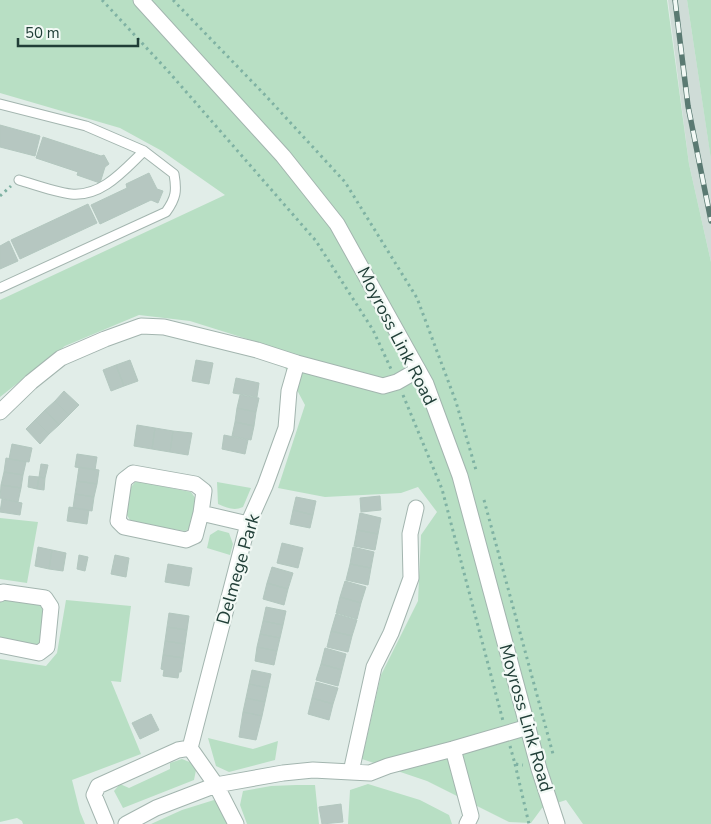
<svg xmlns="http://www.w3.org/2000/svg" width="711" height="824" viewBox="0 0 711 824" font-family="'Nunito Sans',sans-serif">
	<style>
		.built { fill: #cfdcd7 }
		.green { fill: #b8dfc4 }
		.building { fill: #b6c7c1; stroke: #b3c7bf }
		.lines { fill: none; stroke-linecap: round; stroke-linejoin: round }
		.service-casing { stroke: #a3b5af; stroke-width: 11 }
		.minor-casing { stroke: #a3b5af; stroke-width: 17 }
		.tertiary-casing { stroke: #a3b5af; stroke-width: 17 }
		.path { stroke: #7fb2a3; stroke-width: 3; stroke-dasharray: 2.5 4; stroke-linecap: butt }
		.service { stroke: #fff; stroke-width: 9 }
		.minor { stroke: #fff; stroke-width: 15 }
		.tertiary { stroke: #fff; stroke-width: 15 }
		.rail-casing { stroke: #5a7a72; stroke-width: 5.5 }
		.rail { stroke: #f2f9f5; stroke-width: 4; stroke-dasharray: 11; stroke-linecap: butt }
		.labels { text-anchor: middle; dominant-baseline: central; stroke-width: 4.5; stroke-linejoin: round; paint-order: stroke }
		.street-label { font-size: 18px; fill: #203e37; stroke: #f2f9f5 }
	</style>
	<rect width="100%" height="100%" fill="#e1ede8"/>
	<path class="built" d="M668 0H687L711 159V262L689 164Z"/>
	<path class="green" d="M0 0H667L689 164 711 262V824H583L566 800 542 808 531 823 509 822 427 781 362 759 381 675 418 601 421 535 437 512 418 487 401 493 325 497 278 488 305 405 276 351 257 342 190 321 139 315 65 346 0 397V300L225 195 162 151 120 128 0 93Z
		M687 0H711V159L710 153Z
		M136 481 191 492 196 499 194 527 185 531 131 522 127 515 131 487Z
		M217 482 251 488 243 507C234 511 228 508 218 504Z
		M0 518 38 522 27 583 0 579Z
		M218 530 229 533 233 544 230 555 207 548 210 535Z
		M7 598 39 604 43 610 41 642 35 647 0 641V602Z
		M66 600 131 606 121 682 111 681 141 754 72 780 80 812 85 824H23L22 821 17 818 0 822V659L46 666 57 653Z
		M208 738 253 749 278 741 275 760 229 772 216 766Z
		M182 759 197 765 194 780 123 808 114 791 120 784 129 788 170 769V763Z
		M368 784 420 800 449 815 452 824H348L350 790Z
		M296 785H315L319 824H247L240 805 243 791 271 786Z
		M214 800 222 804 228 824H151L182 810Z"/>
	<path class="building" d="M0 125 40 136 35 156 0 147Z
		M43 137 101 156 104 155 109 164 105 167 100 183 77 175 78 172 36 158Z
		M149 173 157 189 163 191 158 203 151 200 100 224 91 205 127 188 126 184Z
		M88 204 97 223 20 259 11 240Z
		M9 241 18 261 0 269V246Z
		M130 360 138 381 124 386 116 365Z
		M196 360 213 363 209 384 192 381Z
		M116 365 124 386 111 391 103 370Z
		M236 378 259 383 257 397 233 393Z
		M64 391 79 405 69 415 55 401Z
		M240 395 259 398 256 412 237 408Z
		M55 401 69 415 59 425 45 410Z
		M237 408 256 412 254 426 235 422Z
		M45 410 59 425 49 434 35 420Z
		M35 420 49 434 40 444 26 429Z
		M235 422 254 426 251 440 232 436Z
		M137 425 155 428 152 449 134 446Z
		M155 428 173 431 170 452 152 449Z
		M173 431 192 433 188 455 170 452Z
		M224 435 248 440 245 454 222 449Z
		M12 444 32 448 29 462 9 459Z
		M77 454 97 457 95 470 75 467Z
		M6 458 26 462 23 475 4 472Z
		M41 464 48 465 45 478 39 477Z
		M79 467 99 470 97 484 77 481Z
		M4 472 23 475 21 488 1 485Z
		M29 476 39 477 37 489 28 487Z
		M39 477 45 478 44 490 37 489Z
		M77 481 97 484 94 497 75 494Z
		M1 485 21 488 18 502 0 498Z
		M75 494 94 497 92 511 73 508Z
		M380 496 381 510 361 512 360 498Z
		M296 497 316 501 313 515 293 510Z
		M2 499 22 503 20 515 0 512Z
		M69 507 89 510 87 524 67 521Z
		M293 510 313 515 310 528 290 524Z
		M360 513 381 518 378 534 357 530Z
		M357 530 378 534 375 550 354 546Z
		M282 543 303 548 298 568 277 563Z
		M38 547 52 550 49 569 35 566Z
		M353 547 374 552 371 568 350 564Z
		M52 550 66 553 63 571 49 569Z
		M79 555 88 557 85 571 77 569Z
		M115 555 129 558 126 577 111 574Z
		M168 564 192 568 189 586 165 582Z
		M350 564 371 568 368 585 346 580Z
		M272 567 293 573 288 589 267 583Z
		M345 581 366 587 361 603 340 597Z
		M267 583 288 589 284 605 263 599Z
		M340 597 361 603 357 619 336 613Z
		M266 607 286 611 283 625 263 621Z
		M169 613 189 616 187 630 167 627Z
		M336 614 357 620 352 636 331 631Z
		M263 621 283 625 280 638 260 634Z
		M167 627 187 630 185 644 165 641Z
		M331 631 352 636 348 652 327 647Z
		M260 634 280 638 277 651 257 647Z
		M165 641 185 644 183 658 163 655Z
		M257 647 277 651 274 665 255 661Z
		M325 648 346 654 342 670 321 664Z
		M163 655 183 658 181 672H179L178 678 163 676 164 670 161 669Z
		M321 664 342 670 338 686 316 680Z
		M252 670 271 674 268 688 249 684Z
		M316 682 338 688 333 704 312 698Z
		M249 684 268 688 265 702 246 698Z
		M246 698 265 702 262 716 243 712Z
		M312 698 333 704 329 720 308 714Z
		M243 712 262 716 256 740 239 737Z
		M151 714 159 730 140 739 132 723Z
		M341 804 343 822 322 824 319 807Z"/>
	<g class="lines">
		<defs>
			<path id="service" d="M0 104 86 126 144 151 174 174C177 191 176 198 166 212L0 288
				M19 180C32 184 58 193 71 194 102 197 124 170 144 151"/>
			<path id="minor" d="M0 412 31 382 61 358 105 339 141 326 164 327 257 350 297 363 383 386 397 382 418 370
				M201 513 204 491 195 484 133 473 124 480 118 521 124 527 186 540 195 536 201 513 248 524
				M0 594 3 592 45 598 51 607 47 647 39 653 0 645
				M190 748 248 524 265 486 286 428 289 391 297 363
				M453 749 471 816 467 824
				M351 772 374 667 391 633 411 578 410 534 416 508
				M106 824 94 795 98 786 178 750 190 748 216 785 236 824
				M126 824 156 808 216 785 283 773 313 770 370 773 388 766 453 749 528 727"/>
			<path id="tertiary" d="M141 0 283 156 337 224 426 384 460 476 539 769 557 824"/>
		</defs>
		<use href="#service" class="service-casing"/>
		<use href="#minor" class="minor-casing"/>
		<use href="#tertiary" class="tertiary-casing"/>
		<path class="path" d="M102 0 168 71 316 241 373 330 391 369
			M173 0 265 95 345 182 417 298 456 402 476 470
			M0 196 11 186
			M403 395 442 489 503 721
			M484 500 553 754 551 756
			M510 746 515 764 523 765
			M515 764 529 824"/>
		<use href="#service" class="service"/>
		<use href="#minor" class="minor"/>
		<use href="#tertiary" class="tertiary"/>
		<defs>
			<path id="rail" d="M675 0 688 106 711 221"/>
		</defs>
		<use href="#rail" class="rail-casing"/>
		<use href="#rail" class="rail"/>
	</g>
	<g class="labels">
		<g class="street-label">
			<text transform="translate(397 336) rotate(63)">Moyross Link Road</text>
			<text transform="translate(238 569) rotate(-74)">Delmege Park</text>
			<text transform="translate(526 718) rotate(74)">Moyross Link Road</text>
		</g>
	</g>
	<path d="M18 38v8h120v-8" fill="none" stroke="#203e37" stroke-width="2.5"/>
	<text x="25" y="38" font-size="15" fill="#203e37" stroke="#f2f9f5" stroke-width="4" paint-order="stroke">50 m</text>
</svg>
